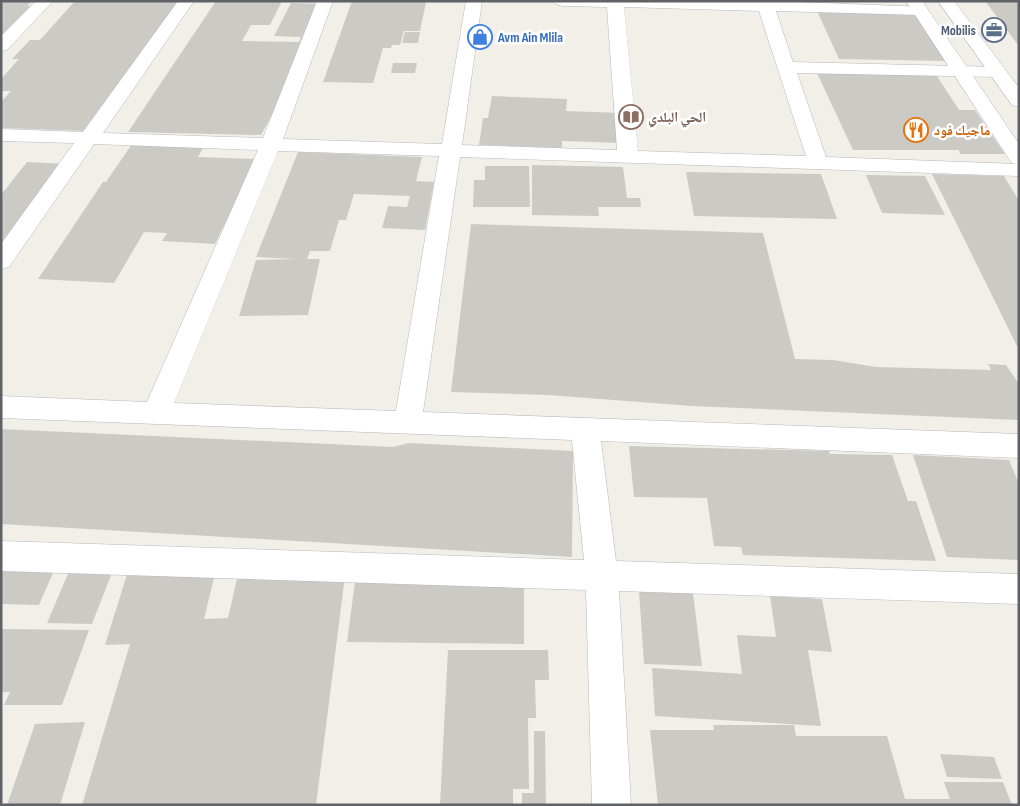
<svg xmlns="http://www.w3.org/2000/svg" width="1020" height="806" viewBox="0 0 1020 806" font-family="'Sofia Sans Condensed','Noto Naskh Arabic',sans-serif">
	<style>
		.building { fill: #cccac5 }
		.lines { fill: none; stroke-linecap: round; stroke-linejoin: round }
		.street-casing { stroke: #b5b8bc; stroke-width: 1 }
		.secondary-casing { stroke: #b6babf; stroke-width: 1 }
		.street { fill: #fff; fill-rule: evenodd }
		.secondary { fill: #fff; fill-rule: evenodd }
		.labels { text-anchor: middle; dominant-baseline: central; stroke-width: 5; stroke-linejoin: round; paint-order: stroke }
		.far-service-label { font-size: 14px; font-weight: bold; fill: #4e5e75; stroke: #fff; text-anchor: end }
		.far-shop-label { font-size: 14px; font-weight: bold; fill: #366cbe; stroke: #fff; text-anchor: start }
		.far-education-label { font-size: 14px; font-weight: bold; fill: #785e54; stroke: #fff; text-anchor: start }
		.far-food-label { font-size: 14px; font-weight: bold; fill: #c56008; stroke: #fff; text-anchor: start }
	</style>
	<rect width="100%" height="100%" fill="#f1efe8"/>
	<path class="building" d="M3 1H32L27 6H37L1 50V3Z
		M75 1H180L89 131 1 128V102L11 91H1V79L19 59H12L30 40H40Z
		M216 1H282L270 25H251L242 41 299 42 301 37 274 36 291 3 324 4 311 42 261 135 128 132Z
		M352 1 426 2 420 31H404L400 45H392L391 48H383L373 83 323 82Z
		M985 1H1019V46Z
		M817 11 916 13 946 61 839 59Z
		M405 32H420L418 43H402Z
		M393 63H417L415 73H391Z
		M817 73H935L959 110H975L1005 154H960L959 150H853Z
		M492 96 567 99 566 111 620 113 621 143 562 141V148L479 145 483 118H488Z
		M132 144 203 148 198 157 256 159 215 244 162 241 167 233 144 232 114 283 38 279 103 182H106Z
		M298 152 422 157 416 181 434 182 425 230 382 228 388 206 407 207 410 196 354 194 346 220H339L330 251H310L307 259H320L308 315 239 316 256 260 296 259 256 257Z
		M27 162 67 164 1 256V195Z
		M532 165 623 167 627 198H640L641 207H598L599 216 532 215Z
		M485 166H529L530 207H473L474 180H485Z
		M686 172 821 174 837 219 694 216Z
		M932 174 1004 176 1019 201V350Z
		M866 175 925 176 945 215 882 213Z
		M471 224 763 233 795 359 833 360 876 367 991 370 988 364 1006 365 1019 384V420L692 406 548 395 451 392Z
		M1 429 393 447 409 443 573 451 572 557 1 524Z
		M629 446 829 451 830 454 892 455 908 501H916L936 561 743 555 741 547 714 546 707 498 634 497Z
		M913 455 1009 460 1019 484V560L947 557Z
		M1 555 60 557 39 605 1 604Z
		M76 555 118 557 92 624 47 623Z
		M347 560 316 805H82L130 644 105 645 128 571 216 570 204 619 228 618 241 561Z
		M357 567 524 586V644L347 642Z
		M639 591 693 593 702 666 644 664Z
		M770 596 822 599 832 652 808 650 821 726 655 716 652 668 742 674 737 635 776 637Z
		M1 629 89 630 62 705H4L10 692H1Z
		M448 650H548L549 680H535L536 718H528L529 789H513V805H440Z
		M85 722 60 805H7L35 724Z
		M713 725H794L796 736H887L905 799H950L944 782H1003L1012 805H658L650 730H714Z
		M534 731H545L546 805H522V793H534Z
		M940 754 994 757 1002 779 947 777Z"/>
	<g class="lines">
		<defs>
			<path id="street" d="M36 1H53L7 50 1 51V36Z
				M178 1H194L103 133 263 138 317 1H333L283 139 442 144 466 1H482L462 145 617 150 607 7 562 6 556 4 554 1H772L926 7 928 10 926 13 920 15 776 11 793 62 998 67 1004 68 1007 72 1004 76 998 77 797 73 826 157 1019 164V176L460 157 423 412 1019 434V458L601 441 616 561 1019 574V604L619 591 631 805H592L586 590 1 571V541L584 560 572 440 1 418V396L147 402 258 150 94 144 9 267 1 269V244L74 143 1 141V129L83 132ZM624 7 759 11 806 156 638 151ZM278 151 439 156 396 411 174 403Z"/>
			<path id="secondary" d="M906 1H922L1019 144V165L1012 163 1009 159Z
				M938 1H954L1019 88V107L1012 105Z"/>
		</defs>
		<use href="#street" class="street-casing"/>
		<use href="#secondary" class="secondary-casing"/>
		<use href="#street" class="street"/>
		<use href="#secondary" class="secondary"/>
	</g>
	<defs>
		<symbol id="office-ring" viewBox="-11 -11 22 22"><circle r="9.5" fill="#fff" stroke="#5c6f8a" stroke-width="1.5"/><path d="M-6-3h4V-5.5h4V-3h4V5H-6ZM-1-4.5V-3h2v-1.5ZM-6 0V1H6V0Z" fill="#5c6f8a"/></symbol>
		<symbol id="shop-ring" viewBox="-11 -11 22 22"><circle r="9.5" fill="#fff" stroke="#3f7fe0" stroke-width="1.5"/><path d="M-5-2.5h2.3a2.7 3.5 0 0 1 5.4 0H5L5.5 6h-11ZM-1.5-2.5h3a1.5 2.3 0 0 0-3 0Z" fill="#3f7fe0"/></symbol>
		<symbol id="library-ring" viewBox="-11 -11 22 22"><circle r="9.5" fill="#fff" stroke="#8d6e63" stroke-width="1.5"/><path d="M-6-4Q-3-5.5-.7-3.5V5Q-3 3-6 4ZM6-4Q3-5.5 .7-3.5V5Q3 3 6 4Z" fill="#8d6e63"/></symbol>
		<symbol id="restaurant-ring" viewBox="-11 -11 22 22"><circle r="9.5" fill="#fff" stroke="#e8710a" stroke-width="1.5"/><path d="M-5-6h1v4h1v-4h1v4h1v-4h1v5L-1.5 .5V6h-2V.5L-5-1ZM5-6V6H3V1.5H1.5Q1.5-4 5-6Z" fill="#e8710a"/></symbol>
	</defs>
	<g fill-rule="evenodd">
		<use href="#office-ring" x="980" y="16" width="28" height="28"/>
		<use href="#shop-ring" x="466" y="23" width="28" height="28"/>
		<use href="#library-ring" x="617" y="103" width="28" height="28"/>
		<use href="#restaurant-ring" x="902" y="116" width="28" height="28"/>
	</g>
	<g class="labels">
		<g class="far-service-label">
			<text x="976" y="30">Mobilis</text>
		</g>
		<g class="far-shop-label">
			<text x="498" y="37">Avm Ain Mlila</text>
		</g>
		<g class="far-education-label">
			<text x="648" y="117">الحي البلدي</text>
		</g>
		<g class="far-food-label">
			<text x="934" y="130">ماجيك فود</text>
		</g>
	</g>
	<rect width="1020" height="806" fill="none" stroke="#5f6368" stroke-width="5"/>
</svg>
